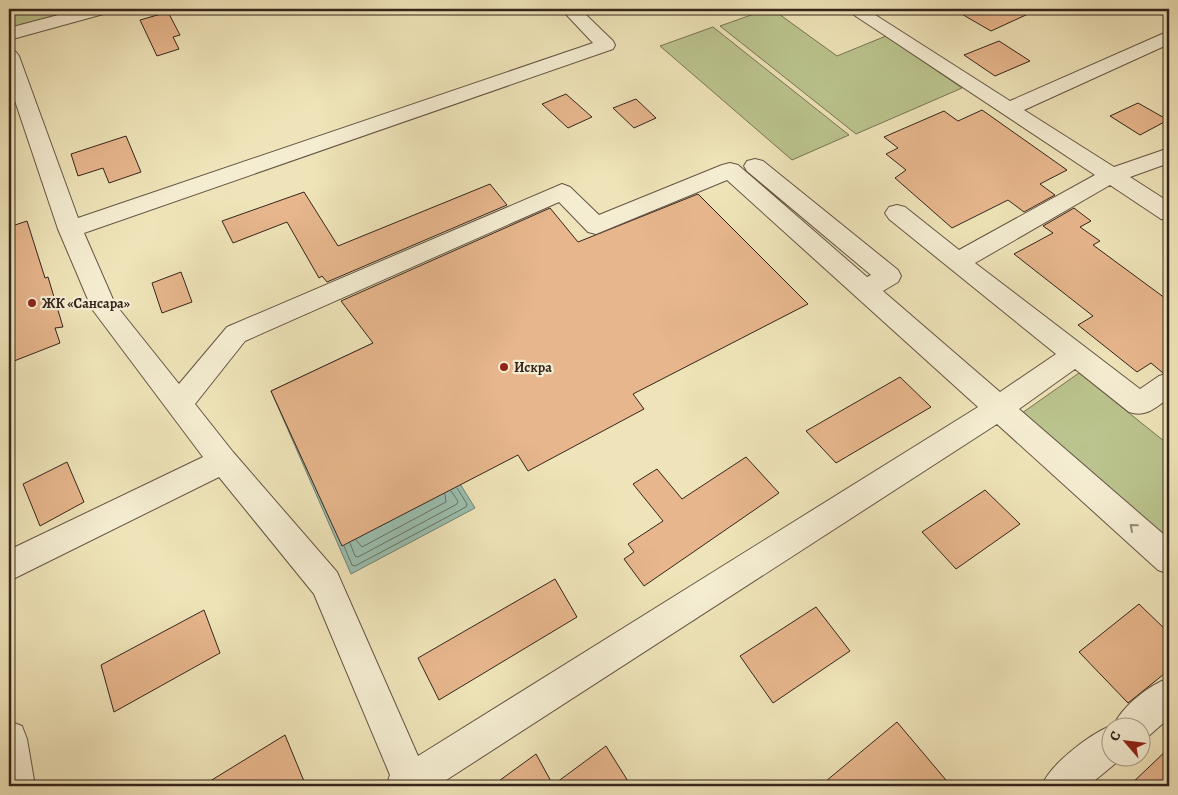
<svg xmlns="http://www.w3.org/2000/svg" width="1178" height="795" viewBox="0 0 1178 795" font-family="Alegreya,serif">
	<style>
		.green { fill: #bbc48e; stroke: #787456 }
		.water { fill: #9abfaf; stroke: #728175 }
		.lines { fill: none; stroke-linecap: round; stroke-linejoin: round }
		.shore { stroke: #687266; stroke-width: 1 }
		.building { fill: #e7b68c; stroke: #35251d }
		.minor-casing { stroke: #645544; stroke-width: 2 }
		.minor { fill: #f5edd2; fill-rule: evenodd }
		.oneway { stroke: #958978 }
		.poi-dot { fill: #8f2418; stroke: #f5edd2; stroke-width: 2 }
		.labels { text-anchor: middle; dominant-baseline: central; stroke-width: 4.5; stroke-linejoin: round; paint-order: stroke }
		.poi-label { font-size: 14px; font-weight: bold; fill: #35251d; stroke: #f5edd2; text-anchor: start }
	</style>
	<rect width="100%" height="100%" fill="#efe4b9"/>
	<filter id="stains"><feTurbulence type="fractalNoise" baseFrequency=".004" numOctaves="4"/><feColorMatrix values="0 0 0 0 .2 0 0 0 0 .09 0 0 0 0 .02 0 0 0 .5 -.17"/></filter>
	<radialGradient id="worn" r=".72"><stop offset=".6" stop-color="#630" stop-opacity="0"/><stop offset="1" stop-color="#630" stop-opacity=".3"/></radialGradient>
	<path class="green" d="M9 9H101L9 33Z
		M768 9H772L837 56 886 36 962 88 856 134 720 26Z
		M713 27 849 135 792 160 660 46Z
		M1079 373 1169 445V547L1022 413Z"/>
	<path class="water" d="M373 343 475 508 351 574 271 391Z"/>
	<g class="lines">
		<path class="shore" d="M356 540 362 547 446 502 445 494
			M350 543 355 556 358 557 457 504 458 501 451 491
			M344 546 352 565 355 566 466 507 467 504 457 488"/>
	</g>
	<path class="building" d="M953 9H1039L991 31Z
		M168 12 180 35 173 37 179 49 157 56 140 20Z
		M999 41 1030 61 995 76 964 55Z
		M566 94 592 117 568 128 542 104Z
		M636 99 656 118 634 128 613 108Z
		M1138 103 1168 120 1140 135 1110 116Z
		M982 110 1067 170 1040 184 1055 195 1024 212 1008 200 952 228 895 178 906 170 886 154 898 148 884 137 944 111 958 121Z
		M126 136 141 172 109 183 103 168 78 176 71 154Z
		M490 184 507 205 327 282 322 276 319 278 287 222 233 243 222 221 304 192 338 246Z
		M698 194 808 304 633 394 644 409 528 471 518 455 342 546 271 391 373 343 341 301 550 208 578 242Z
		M1074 208 1091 221 1080 227 1100 241 1093 245 1169 301V371L1163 373 1151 363 1137 372 1078 325 1093 316 1014 254 1053 233 1043 226Z
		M27 221 45 278 48 277 63 327 55 328 60 343 9 363V227Z
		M181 272 192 302 162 313 152 283Z
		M900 377 931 407 836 463 806 431Z
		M746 457 779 493 644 586 624 559 634 552 628 544 663 521 633 484 657 469 682 499Z
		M67 462 84 502 40 526 23 484Z
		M985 490 1020 524 956 569 922 532Z
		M555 579 577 617 439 700 418 658Z
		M1139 604 1169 633V670L1128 703 1079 652Z
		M816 607 850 651 773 703 740 656Z
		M204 610 220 653 114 712 101 665Z
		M897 722 951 786H820Z
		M285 735 306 786H202Z
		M606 746 631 786H492L536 754 553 785Z
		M1169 748V786H1129Z"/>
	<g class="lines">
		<defs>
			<path id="minor" d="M81 9H110L107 13 9 40V28Z
				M561 9H580L613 41 615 45 613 49 84 233 115 304 179 384 227 327 562 184 570 187 599 215 722 165 730 163 738 165 867 277 871 275 747 171 744 166 747 161 755 159 763 161 898 270 901 276 898 282 883 291 1000 392 1056 354 889 219 885 213 889 207 897 205 905 207 959 250 1095 175 845 9H866L1010 101 1169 31V44L1024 110 1114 167 1169 148V163L1130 177 1169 202V221L1161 219 1110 185 975 263 1140 389 1159 376 1169 373V398C1156 407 1146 418 1129 412L1075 369 1019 409 1169 539V574L1158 570 997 424 437 786H386L390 775 314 594 219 477 9 581V550L203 457 92 309 58 229 9 83V50L16 52 19 56 78 218 593 43ZM727 180 978 407 418 756 337 572 233 452 195 404 245 341 559 202 588 232 596 234Z
				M1169 678V718L1143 741H1140V728H1110V758H1122L1088 786H1042C1049 765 1089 735 1110 726L1113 727C1121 707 1149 685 1169 678Z
				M9 721 22 726 27 739 35 786H9Z"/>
		</defs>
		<use href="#minor" class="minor-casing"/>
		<use href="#minor" class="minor"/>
	</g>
	<defs><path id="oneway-chevron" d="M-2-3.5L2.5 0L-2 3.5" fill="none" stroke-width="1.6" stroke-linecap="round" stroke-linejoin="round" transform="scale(1.25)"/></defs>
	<use class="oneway" href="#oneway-chevron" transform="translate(1133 527) rotate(-139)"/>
	<g class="poi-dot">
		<circle cx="32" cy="303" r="5"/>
		<circle cx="504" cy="367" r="5"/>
	</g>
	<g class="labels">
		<g class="poi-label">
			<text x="42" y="303">ЖК «Сансара»</text>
			<text x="514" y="367">Искра</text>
		</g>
	</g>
	<rect width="1178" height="795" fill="none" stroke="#efe4b9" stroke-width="30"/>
	<rect x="10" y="10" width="1158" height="775" fill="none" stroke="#35251d" stroke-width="2.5"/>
	<rect x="15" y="15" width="1148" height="765" fill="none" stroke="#35251d"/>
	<g transform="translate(1126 742) rotate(298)"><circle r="24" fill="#f5edd2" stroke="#a89d8a"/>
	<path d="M0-4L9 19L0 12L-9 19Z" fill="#8f2418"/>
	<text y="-8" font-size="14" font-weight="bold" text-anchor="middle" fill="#35251d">С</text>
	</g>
	<rect width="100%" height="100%" filter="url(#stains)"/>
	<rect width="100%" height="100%" fill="url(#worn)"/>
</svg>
